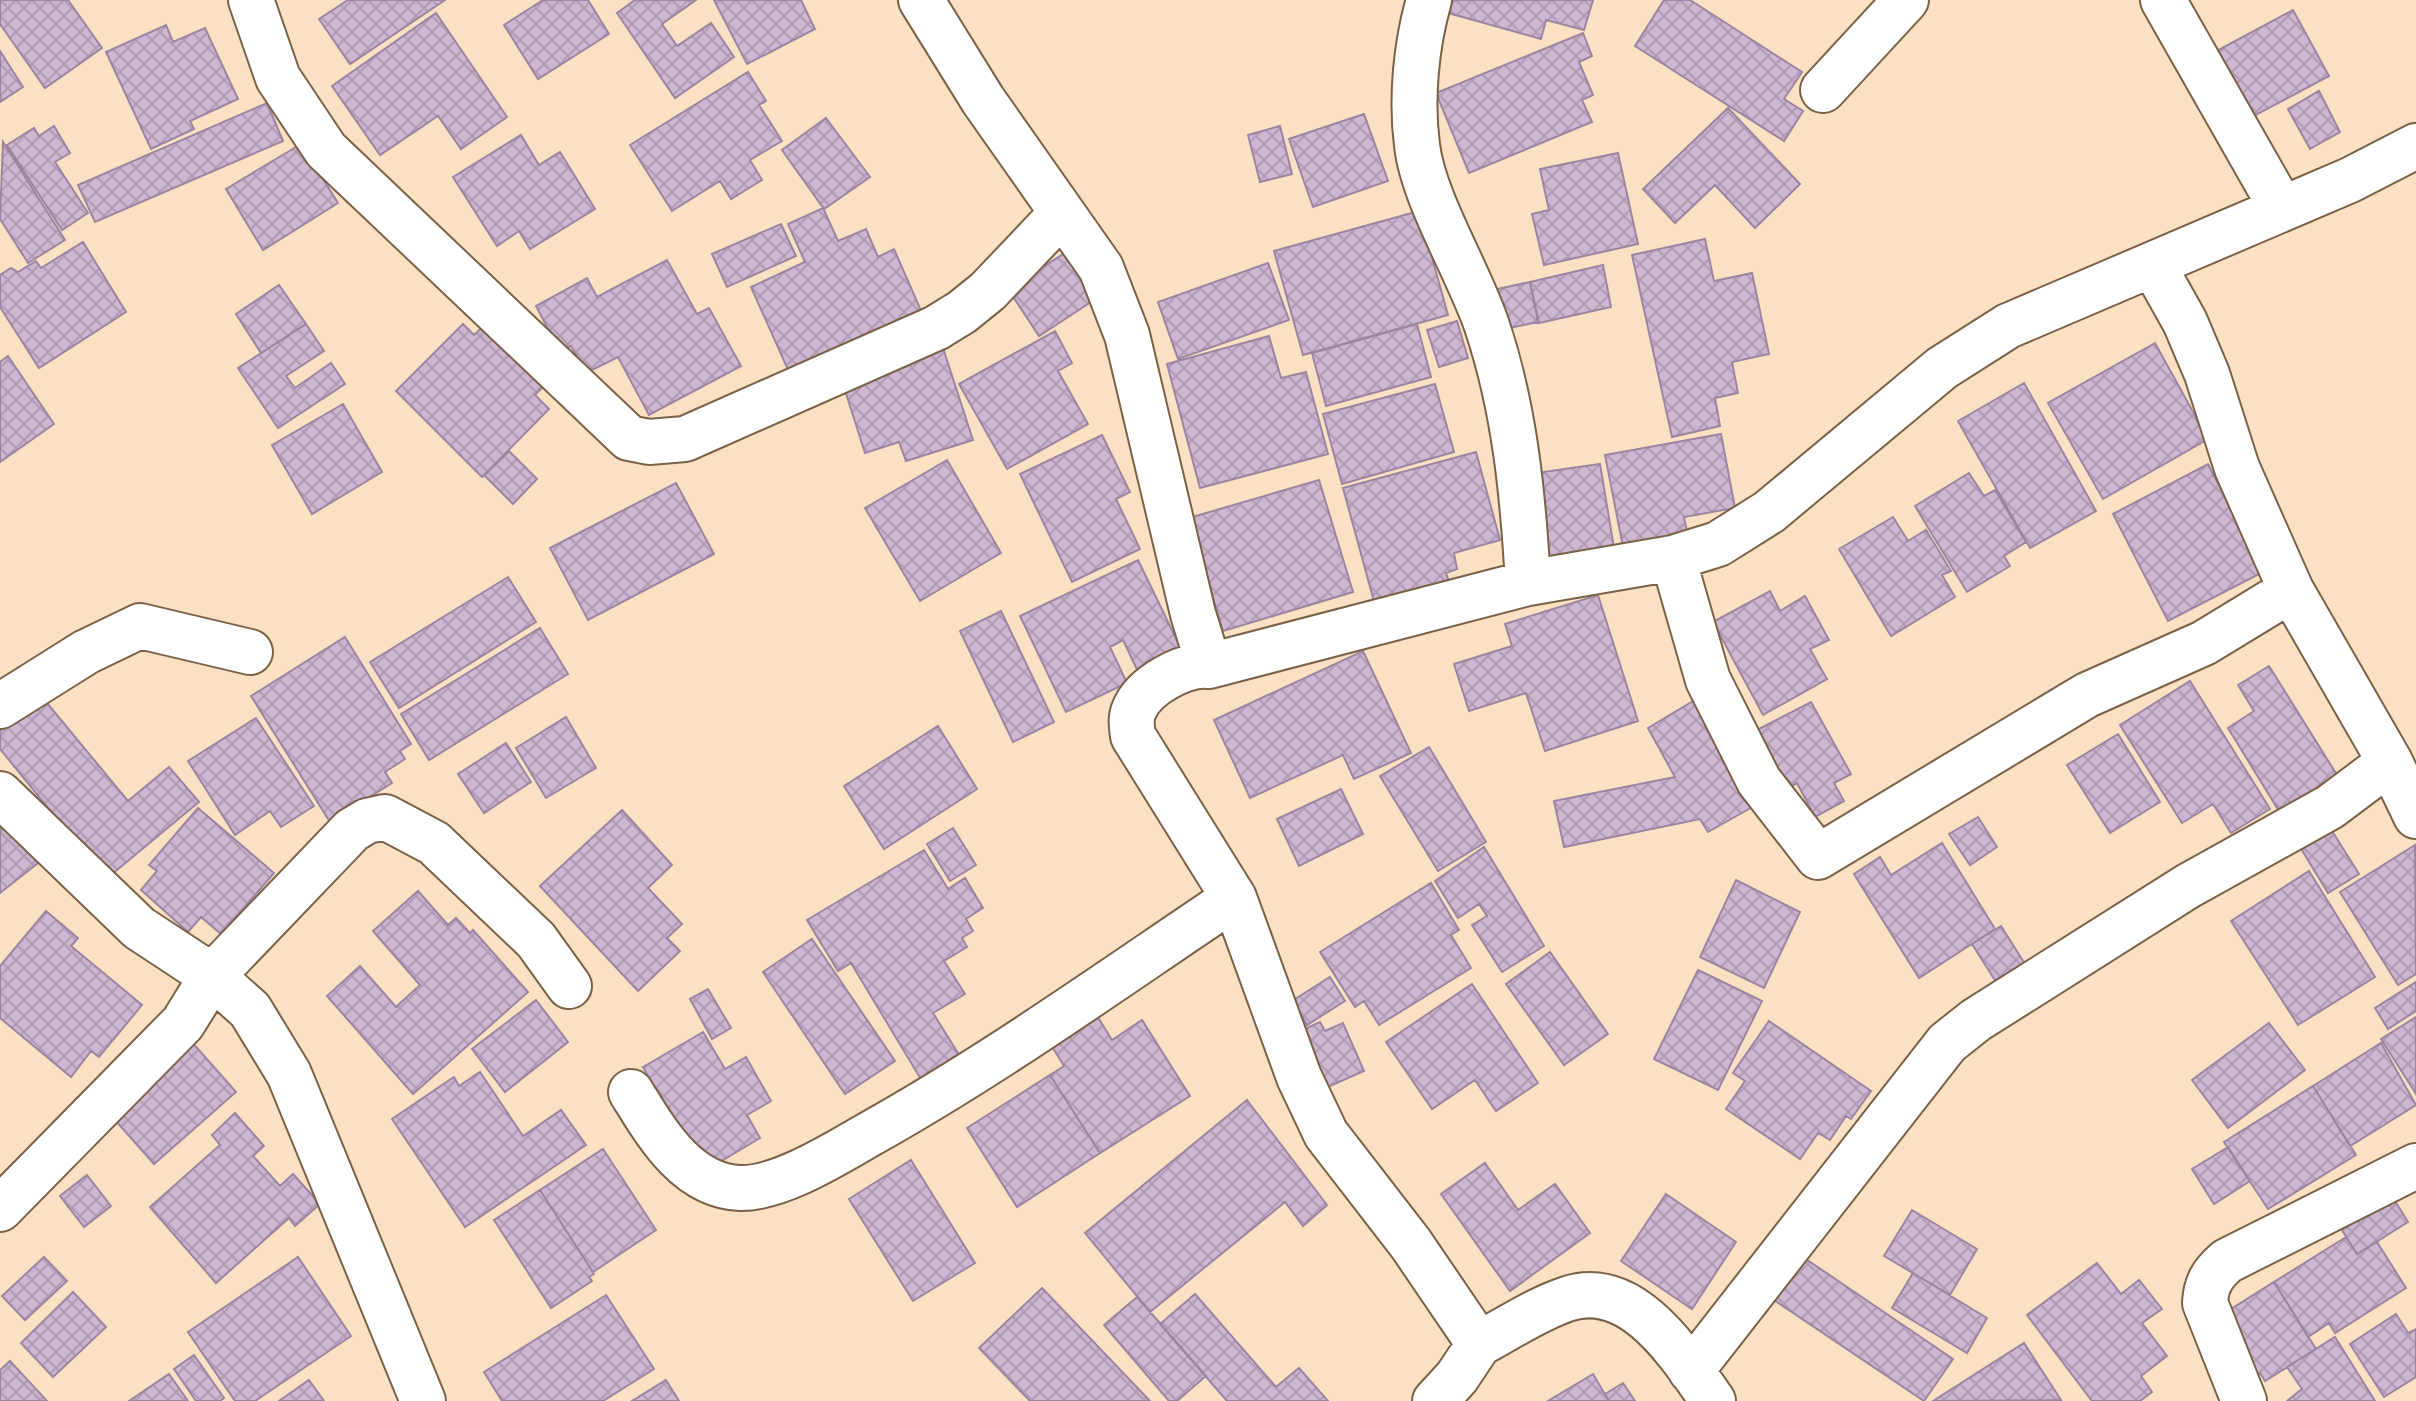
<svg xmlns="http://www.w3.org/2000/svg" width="2416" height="1401" viewBox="0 0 2416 1401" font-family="'Exo 2',sans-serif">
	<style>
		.building { fill: url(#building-cross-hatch); stroke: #9c85a1; stroke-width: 2 }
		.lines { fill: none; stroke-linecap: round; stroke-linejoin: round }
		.street-casing { stroke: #796248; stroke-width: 48 }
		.street { stroke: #fff; stroke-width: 44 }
	</style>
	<defs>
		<pattern id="building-cross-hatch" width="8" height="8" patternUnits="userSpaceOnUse" patternTransform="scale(2)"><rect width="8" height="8" fill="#ceb6d3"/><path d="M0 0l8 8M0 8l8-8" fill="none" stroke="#b19cb4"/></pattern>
	</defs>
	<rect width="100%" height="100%" fill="#fbe1c3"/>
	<path class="building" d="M0 0H68L102 48 45 88 0 24Z
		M348 0H445L350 64 319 19Z
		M543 0H588L609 34 538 79 504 25Z
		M635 0H696L662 24 677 46 711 23 734 57 675 98 617 13Z
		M714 0H801L815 29 747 64Z
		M1452 0H1593L1584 30 1546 20 1541 39 1448 13Z
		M1664 0H1690L1802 72 1784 99 1803 111 1784 141 1635 46Z
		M2293 10 2329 76 2248 119 2213 53Z
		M436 13 507 117 461 149 438 116 380 155 332 86Z
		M166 25 173 42 205 28 238 99 190 121 194 129 151 149 106 52Z
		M1583 33 1592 56 1579 62 1593 95 1582 100 1592 122 1469 173 1436 93Z
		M0 51 23 87 0 102Z
		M748 72 766 101 759 105 782 141 750 160 762 180 731 199 720 181 672 211 630 145Z
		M2319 91 2340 132 2310 149 2288 109Z
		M267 103 283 141 95 222 78 185Z
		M1728 108 1800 184 1755 228 1715 185 1675 223 1643 189Z
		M1364 114 1388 181 1313 207 1289 139Z
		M826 118 870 177 824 209 782 150Z
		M54 126 70 153 55 162 88 213 62 230 7 145 34 128 39 136Z
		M1280 126 1292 174 1260 182 1248 135Z
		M521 135 539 165 560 152 595 209 530 249 519 231 497 246 453 177Z
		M3 142 65 240 28 263 0 219Z
		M301 144 338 203 263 250 226 189Z
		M1618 153 1638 244 1544 265 1532 214 1549 210 1540 169Z
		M823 208 838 241 866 229 878 257 894 249 922 313 789 372 751 287 805 262 788 224Z
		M1419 211 1448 315 1303 355 1274 251Z
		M781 224 796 256 727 287 712 254Z
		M1705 239 1714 281 1752 273 1769 354 1732 362 1738 393 1715 398 1720 426 1672 437 1632 255Z
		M83 242 126 312 39 368 0 307V275L11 268 18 272 36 261 41 268Z
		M1068 251 1097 298 1039 336 1008 289Z
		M667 260 697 314 709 308 741 366 649 415 618 357 586 373 571 346 560 352 536 306 587 278 597 297Z
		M1268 263 1289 320 1178 359 1158 302Z
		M1603 265 1611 307 1539 323 1530 282Z
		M1530 282 1538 322 1496 331 1488 291Z
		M279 285 306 324 261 353 236 314Z
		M492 318 551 378 535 395 549 409 482 477 396 391 463 324 474 335Z
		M1457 321 1468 358 1439 367 1427 330Z
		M306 324 324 351 286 376 295 388 331 363 345 384 278 428 238 368Z
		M1417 324 1431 377 1326 406 1312 353Z
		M1055 331 1072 363 1058 371 1088 424 1007 469 959 384Z
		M1269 336 1281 378 1306 372 1328 454 1200 488 1167 364Z
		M2155 343 2208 439 2103 499 2048 403Z
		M943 348 973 440 906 461 899 442 865 453 842 381Z
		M8 356 54 424 0 462V362Z
		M2024 383 2096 511 2030 548 1958 421Z
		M1435 384 1454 452 1342 484 1323 414Z
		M343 404 382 472 312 514 272 445Z
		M1721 434 1735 508 1684 517 1690 546 1625 557 1605 455Z
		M1102 435 1130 492 1116 499 1140 549 1072 582 1020 474Z
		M509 451 537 479 513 504 484 475Z
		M1476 452 1500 540 1454 553 1457 569 1446 573 1450 585 1375 605 1343 488Z
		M947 460 1001 553 920 601 865 508Z
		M1600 464 1615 554 1550 564 1536 473Z
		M2208 464 2263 572 2168 621 2113 514Z
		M1969 473 1984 496 1995 490 2026 542 2004 556 2010 566 1967 592 1915 506Z
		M1319 480 1353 592 1223 631 1189 518Z
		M676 483 714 554 588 620 550 548Z
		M1893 517 1908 541 1926 530 1951 571 1942 575 1955 597 1891 636 1839 549Z
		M1138 560 1184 655 1140 676 1123 640 1110 647 1127 683 1066 712 1020 616Z
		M508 577 536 622 399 708 370 662Z
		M1770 591 1780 611 1805 596 1829 640 1810 649 1827 679 1763 715 1713 622Z
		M1598 595 1638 721 1545 751 1526 693 1469 711 1454 664 1512 646 1505 624Z
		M1001 611 1054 722 1013 742 960 631Z
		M540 628 568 674 429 760 401 714Z
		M345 637 411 744 400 751 405 759 385 772 392 783 330 822 251 696Z
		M1363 651 1411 753 1354 779 1343 755 1250 798 1214 720Z
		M2269 666 2337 775 2279 811 2228 728 2254 711 2238 685Z
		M2190 681 2270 809 2231 833 2213 804 2182 823 2120 725Z
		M42 697 128 801 169 767 199 802 106 879 0 749V731Z
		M1695 700 1756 805 1708 832 1700 819 1564 847 1554 801 1675 777 1648 728Z
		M1811 702 1851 774 1834 783 1844 801 1815 817 1797 783 1787 789 1755 731Z
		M566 717 596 768 546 798 516 748Z
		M256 718 314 806 281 827 270 811 235 835 188 761Z
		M938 726 977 789 884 849 844 786Z
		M2118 734 2160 802 2110 833 2067 765Z
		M506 743 531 782 484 813 458 774Z
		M1429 747 1486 842 1438 871 1380 776Z
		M1341 789 1363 834 1299 866 1277 819Z
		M198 808 274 873 221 934 201 917 188 932 141 890 157 871 149 865Z
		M622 810 672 865 648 888 682 924 667 938 680 951 638 991 540 886Z
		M0 813 38 863 0 893Z
		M1978 817 1997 847 1970 865 1949 834Z
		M2327 823 2359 874 2328 893 2297 842Z
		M953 828 976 865 950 881 927 844Z
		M1942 843 1995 929 1919 978 1854 874 1880 857 1891 875Z
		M2415 845 2416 974 2398 985 2340 892Z
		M1484 847 1544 946 1502 972 1472 925 1487 916 1479 904 1458 918 1435 881Z
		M924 850 948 889 965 878 983 908 966 919 973 931 962 938 967 947 944 961 965 994 933 1013 961 1058 922 1081 851 963 838 971 807 920Z
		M2309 871 2375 977 2298 1025 2231 921Z
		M1736 880 1800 912 1764 988 1700 957Z
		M1431 883 1459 930 1451 935 1471 968 1379 1025 1364 1001 1355 1007 1320 952Z
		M418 891 448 925 456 918 470 933 473 930 528 992 413 1094 327 996 360 966 396 1007 420 985 373 931Z
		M46 911 78 938 71 946 142 1005 99 1057 91 1051 71 1077 0 1018V966Z
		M2001 926 2025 964 1996 982 1972 944Z
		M812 939 895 1061 845 1094 763 972Z
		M1550 952 1608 1034 1564 1065 1506 984Z
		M1698 970 1762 1001 1718 1090 1654 1059Z
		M1330 977 1345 1001 1307 1025 1292 1001Z
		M2416 982V1011L2388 1029 2375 1008Z
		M1472 984 1538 1083 1496 1111 1475 1080 1432 1109 1386 1042Z
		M708 989 731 1028 712 1039 690 999Z
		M536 1000 568 1042 505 1092 472 1049Z
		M1091 1006 1112 1040 1142 1020 1190 1096 1100 1153 1050 1075 1064 1066 1045 1035Z
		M2416 1017V1094L2381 1039Z
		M1769 1021 1871 1091 1851 1119 1846 1116 1830 1140 1818 1133 1800 1159 1726 1109 1745 1081 1733 1073Z
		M1320 1022 1325 1031 1343 1023 1364 1071 1312 1094 1285 1038Z
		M2269 1023 2305 1070 2228 1128 2192 1080Z
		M703 1032 725 1069 746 1057 771 1101 747 1115 760 1138 703 1172 643 1067Z
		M190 1040 236 1092 154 1164 108 1112Z
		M2381 1043 2416 1105 2350 1146 2313 1086Z
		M480 1072 523 1136 561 1110 586 1145 465 1227 392 1119 454 1077 459 1086Z
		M1050 1075 1100 1153 1017 1207 967 1128Z
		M2313 1086 2356 1155 2268 1209 2224 1142Z
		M1247 1100 1327 1205 1303 1226 1285 1202 1150 1312 1085 1233Z
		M235 1113 264 1146 253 1156 280 1186 293 1174 320 1204 295 1226 289 1218 216 1283 150 1207 220 1145 212 1135Z
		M2228 1147 2250 1181 2214 1204 2192 1169Z
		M603 1149 656 1230 593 1272 540 1190Z
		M911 1160 975 1263 913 1301 849 1199Z
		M1485 1163 1518 1210 1555 1184 1590 1233 1510 1291 1441 1194Z
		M87 1175 111 1206 84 1227 60 1196Z
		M540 1190 594 1274 589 1277 592 1281 551 1308 494 1220Z
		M1666 1194 1736 1242 1692 1309 1621 1261Z
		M2393 1198 2408 1222 2357 1254 2342 1230Z
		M1912 1210 1977 1249 1950 1295 1884 1256Z
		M2346 1237 2357 1254 2377 1242 2406 1288 2335 1333 2329 1323 2308 1337 2274 1282Z
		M1800 1255 1953 1359 1924 1401 1771 1298Z
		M44 1257 67 1281 25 1320 2 1296Z
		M298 1257 351 1336 255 1401H235L188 1332Z
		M2097 1263 2121 1294 2139 1280 2162 1309 2142 1323 2167 1356 2141 1376 2152 1392 2140 1401H2092L2027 1315Z
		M1913 1273 1987 1318 1967 1353 1892 1308Z
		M2274 1282 2316 1349 2265 1381 2260 1373 2249 1380 2212 1321Z
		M1042 1288 1150 1401H1030L979 1348Z
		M73 1292 106 1327 53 1377 21 1343Z
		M1195 1294 1276 1387 1299 1368 1328 1401H1227L1160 1324Z
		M606 1295 654 1369 603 1401H502L484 1372Z
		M1137 1297 1206 1376 1177 1401H1169L1104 1325Z
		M2396 1314 2408 1333 2416 1329V1377L2384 1397 2350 1344Z
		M2335 1337 2375 1401H2287L2302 1389 2287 1367Z
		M2024 1343 2061 1400 1933 1401Z
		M194 1355 224 1398 220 1401H196L174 1369Z
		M10 1361 47 1401H0V1370Z
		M169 1374 188 1401H129Z
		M1593 1374 1609 1401H1548Z
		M309 1380 324 1401H279Z
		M666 1380 679 1401H632Z
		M1623 1383 1635 1401H1609L1605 1394Z"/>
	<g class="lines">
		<defs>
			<path id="street" d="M251 0 278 78 326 150 629 438 649 442 685 439 936 328 962 312 988 291 1062 213
				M921 0 983 100 1101 268 1127 335 1193 614 1209 666
				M1429 0C1416 45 1411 99 1417 145 1423 199 1469 272 1487 326 1515 410 1523 495 1528 583
				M2163 0 2282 209
				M1823 90 1906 0
				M2153 265 2185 322 2207 374 2237 468 2291 590 2390 762 2416 816
				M1673 558 1708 680 1759 781 1818 857 2087 695 2204 643 2291 590
				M0 706 86 652 140 626 250 652
				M0 794 139 928 212 976 250 1010 289 1074 423 1401
				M631 1092C656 1132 686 1186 740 1188 779 1189 835 1154 868 1135 995 1064 1113 979 1234 898
				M0 1209 183 1023 212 976 352 830 367 821 385 817 434 843 536 940 569 986
				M1479 1344C1507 1329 1537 1309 1567 1299 1633 1277 1681 1356 1713 1401
				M1691 1371 1947 1043 1976 1020 2188 886 2330 807 2390 762
				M1435 1401 1457 1377 1479 1344 1411 1244 1326 1134 1299 1077 1234 898 1133 736C1132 727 1130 719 1134 710 1144 685 1184 664 1209 666L1528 583 1673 558 1718 544 1769 512 1942 368 2008 326 2350 180 2416 146
				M2244 1401 2205 1303C2206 1284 2212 1274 2227 1261L2416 1166"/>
		</defs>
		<use href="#street" class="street-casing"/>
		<use href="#street" class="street"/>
	</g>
</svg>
